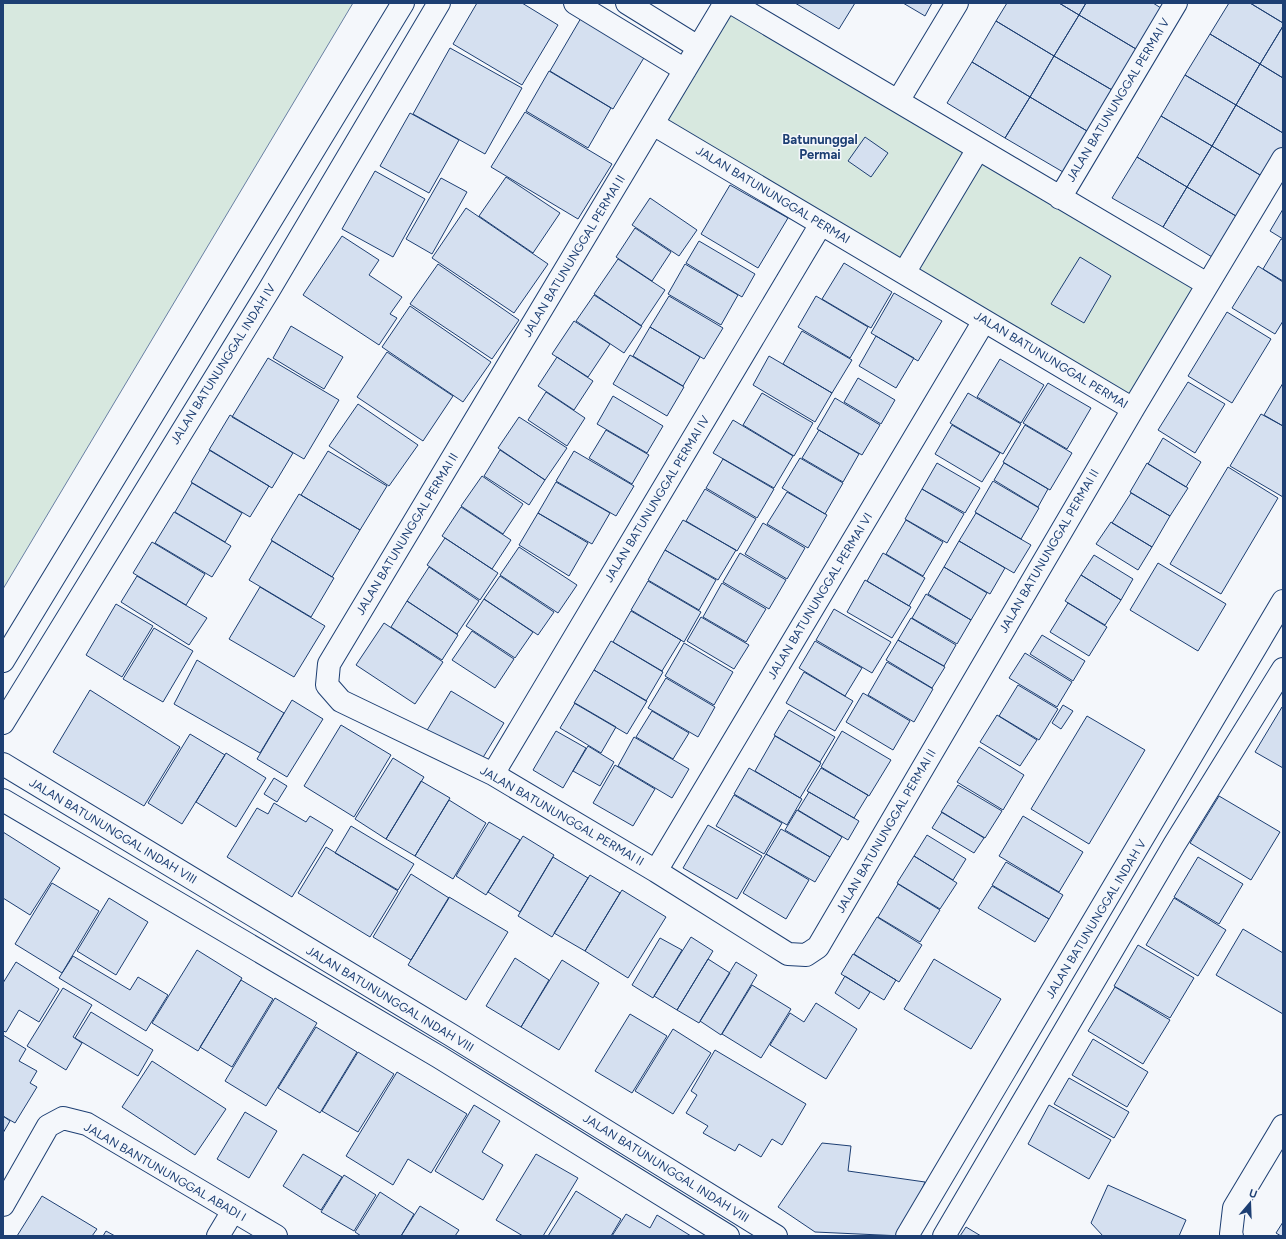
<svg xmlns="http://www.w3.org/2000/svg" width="1286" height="1239" viewBox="0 0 1286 1239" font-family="Figtree,sans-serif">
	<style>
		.green { fill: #d7e8df; stroke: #687fa3 }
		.building { fill: #d5e0f0; stroke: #1d3f73 }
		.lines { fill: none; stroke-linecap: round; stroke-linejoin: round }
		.minor-casing { stroke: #1d3f73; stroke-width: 24 }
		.minor { stroke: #f4f7fb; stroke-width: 22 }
		.labels { text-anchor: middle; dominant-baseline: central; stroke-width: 3; stroke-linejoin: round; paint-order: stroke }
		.street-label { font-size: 12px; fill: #1d3f73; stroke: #f4f7fb }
		.neighbourhood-label { font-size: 13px; font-weight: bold; fill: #1d3f73; stroke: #f4f7fb }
	</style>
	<rect width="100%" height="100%" fill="#f4f7fb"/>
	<path class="green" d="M3 3H353L3 589Z
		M729 3 1206 291 1137 405 658 123Z"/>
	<path class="building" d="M477 3H522L558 25 522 85 453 44Z
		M795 3H855L839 29Z
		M903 3H932L925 16Z
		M1007 3H1059L1079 15 1054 56 996 21Z
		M1059 3H1086L1079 15Z
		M1086 3H1153L1161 8 1136 49 1079 15Z
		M1229 3H1250L1283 23V26L1260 64 1210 34Z
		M1250 3H1283V23Z
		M1079 15 1136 49 1112 90 1054 56Z
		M581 18 645 56 613 109 550 71Z
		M996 21 1054 56 1030 97 972 62Z
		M1283 26V78L1260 64Z
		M1210 34 1260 64 1236 105 1185 75Z
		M450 48 522 88 485 154 413 114Z
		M1054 56 1112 90 1087 131 1030 97Z
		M972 62 1030 97 1005 138 947 103Z
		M1260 64 1283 78V133L1236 105Z
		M549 71 611 108 588 148 526 111Z
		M1185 75 1236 105 1212 146 1161 116Z
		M1030 97 1087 131 1063 172 1005 138Z
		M1236 105 1283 133V148L1265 178 1212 146Z
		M525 112 612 164 578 219 491 167Z
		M410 113 459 140 429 193 380 166Z
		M1161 116 1212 146 1187 187 1137 157Z
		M865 137 888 153 871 177 848 161Z
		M1212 146 1265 178 1241 219 1187 187Z
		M1137 157 1187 187 1163 227 1112 198Z
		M375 171 425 199 393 257 342 229Z
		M506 177 560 213 533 253 479 216Z
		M441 178 467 192 432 254 406 239Z
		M730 185 788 218 758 268 701 234Z
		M1187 187 1241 219 1217 260 1163 227Z
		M650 198 697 230 679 256 632 225Z
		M466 208 548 264 514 313 432 258Z
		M1283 209V239L1270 231Z
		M635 228 671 252 652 281 616 257Z
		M342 236 379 260 369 275 402 297 390 314 397 318 379 345 303 295Z
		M1281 239 1283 240V281L1263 269Z
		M699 241 755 274 742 297 686 263Z
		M1080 257 1111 276 1084 323 1051 304Z
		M618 259 665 290 641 326 594 294Z
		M844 263 892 292 871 328 822 299Z
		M438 264 519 320 492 359 410 304Z
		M685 264 738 295 721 325 668 294Z
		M1258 266 1283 282V321L1275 334 1232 308Z
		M894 293 942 321 918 361 871 333Z
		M594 295 642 326 624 353 576 321Z
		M669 296 723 328 704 359 650 327Z
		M816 296 868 327 850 358 798 327Z
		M410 306 491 362 463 402 382 347Z
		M1227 312 1271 339 1232 403 1188 376Z
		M574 321 610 344 588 377 552 354Z
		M291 326 343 357 324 389 273 358Z
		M650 327 700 357 683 386 633 356Z
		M802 331 852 360 832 393 783 364Z
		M876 336 914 358 896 388 859 366Z
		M387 352 453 396 423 441 357 397Z
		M630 355 684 387 667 416 613 384Z
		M769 356 832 393 815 422 753 385Z
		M557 357 593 381 574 410 538 386Z
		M268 358 339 400 304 459 232 417Z
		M1000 359 1044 385 1021 423 977 397Z
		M858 378 895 400 881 424 844 402Z
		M1188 382 1225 404 1195 453 1158 430Z
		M1048 383 1091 408 1067 449 1023 423Z
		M1283 383V426L1264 415Z
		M546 392 585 418 567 446 528 420Z
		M762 393 813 423 794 456 743 425Z
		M968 393 1021 424 1003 454 950 423Z
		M613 396 663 426 647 453 597 424Z
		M835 398 880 425 862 455 817 429Z
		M358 404 418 445 389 486 329 446Z
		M1261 414 1283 426V497L1230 466Z
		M230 415 293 453 272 488 209 450Z
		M519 417 567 448 545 480 498 448Z
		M733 420 793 456 774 488 713 453Z
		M952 425 1000 453 982 482 935 454Z
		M1025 425 1072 453 1050 490 1003 462Z
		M606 430 649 455 632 484 589 458Z
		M819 430 859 454 843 482 802 458Z
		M1163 438 1201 462 1186 487 1148 464Z
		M210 450 269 486 250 517 191 482Z
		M500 450 545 480 529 505 484 476Z
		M328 451 387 486 360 530 301 495Z
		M574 451 634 486 616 516 556 481Z
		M800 458 843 483 825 514 782 488Z
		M723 459 774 489 757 518 706 488Z
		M937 463 980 488 965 513 922 489Z
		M1004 463 1048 489 1038 507 994 480Z
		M1147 463 1188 488 1170 516 1130 492Z
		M1228 467 1278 498 1221 594 1170 564Z
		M482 476 523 504 503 534 461 506Z
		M993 481 1039 508 1021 539 975 512Z
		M556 482 610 513 592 544 538 513Z
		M192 483 242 513 225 542 175 512Z
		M705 489 756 519 737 551 686 521Z
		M922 489 964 514 947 543 905 519Z
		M787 492 827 515 808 548 767 524Z
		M1131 493 1170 516 1152 547 1112 523Z
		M299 494 360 530 332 577 271 540Z
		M461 507 511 540 492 569 442 536Z
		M174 512 231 546 212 577 155 543Z
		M538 513 588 543 569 576 519 545Z
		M976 513 1031 545 1014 573 959 541Z
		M683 520 736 550 718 580 665 550Z
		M906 520 943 542 923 576 886 554Z
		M1111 522 1152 547 1138 570 1096 544Z
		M763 523 805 548 787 579 745 554Z
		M445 538 498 573 480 600 427 565Z
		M272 541 334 578 311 617 249 580Z
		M959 541 1005 568 990 594 944 567Z
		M152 542 205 574 186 605 133 573Z
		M519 547 577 585 558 613 500 575Z
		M665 550 716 580 699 610 648 580Z
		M740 553 786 580 769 609 723 582Z
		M883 553 925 578 909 606 867 581Z
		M1094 555 1133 579 1121 600 1081 575Z
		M1158 563 1226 604 1198 651 1130 610Z
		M429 567 479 601 457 634 407 601Z
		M944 567 987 593 971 620 928 594Z
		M1081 575 1121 600 1105 625 1065 601Z
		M137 576 207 618 189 645 121 602Z
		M500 576 554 612 538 635 484 599Z
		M865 580 911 607 892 638 847 612Z
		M648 581 701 612 684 642 631 610Z
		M722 583 766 609 746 642 703 617Z
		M260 587 325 626 294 677 229 639Z
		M926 594 971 620 957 644 912 618Z
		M484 599 533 632 515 658 466 626Z
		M407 601 458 635 442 660 391 627Z
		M1068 603 1107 627 1089 656 1050 632Z
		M116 604 153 626 122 677 86 655Z
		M834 609 891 642 872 673 816 640Z
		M631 611 681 640 662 671 613 642Z
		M701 617 749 645 734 669 687 641Z
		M911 618 956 645 944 666 898 640Z
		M384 623 443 662 415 704 356 665Z
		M154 628 193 651 163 702 123 679Z
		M472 631 514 659 495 688 452 660Z
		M1042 635 1085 661 1073 681 1030 654Z
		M898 640 945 667 932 688 886 660Z
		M611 641 663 672 646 701 594 670Z
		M815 641 862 668 845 696 799 668Z
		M684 643 733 672 714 705 665 676Z
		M1025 653 1072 682 1057 707 1009 678Z
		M197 660 284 713 260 753 174 704Z
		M887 662 933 689 914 722 868 695Z
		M594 670 647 701 627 734 574 703Z
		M804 672 853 701 835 731 786 703Z
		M666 678 715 707 698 737 648 708Z
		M1018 685 1058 709 1039 740 999 716Z
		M90 690 180 747 144 806 53 752Z
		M451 691 504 723 479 764 426 732Z
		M863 693 910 721 893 750 846 722Z
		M292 700 323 719 287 777 257 759Z
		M575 703 616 727 601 753 560 728Z
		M1063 705 1073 711 1061 729 1052 723Z
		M1282 707 1283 708V768L1255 752Z
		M789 710 835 737 820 762 774 735Z
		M652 711 689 733 673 759 636 737Z
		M997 715 1037 740 1020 766 980 742Z
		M1087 716 1145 750 1089 844 1031 809Z
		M341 725 391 755 354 817 304 786Z
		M556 731 586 748 563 788 533 770Z
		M842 731 891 760 869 796 821 767Z
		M190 734 225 755 182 824 148 803Z
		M775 736 821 763 800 798 755 771Z
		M634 737 689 769 672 798 618 766Z
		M588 746 614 762 600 786 573 771Z
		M979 747 1024 775 1003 810 957 782Z
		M226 753 266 778 236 827 196 802Z
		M393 758 424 777 386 839 355 819Z
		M615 765 655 789 633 826 593 803Z
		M749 768 802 799 787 825 734 794Z
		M821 768 868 795 854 818 807 791Z
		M274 778 287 786 277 802 264 794Z
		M421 781 450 798 415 856 386 839Z
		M958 785 1002 811 985 838 941 812Z
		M809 792 859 821 848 840 798 810Z
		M734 795 782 823 764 854 716 826Z
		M1219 796 1280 832 1251 880 1190 843Z
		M449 800 486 823 453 879 415 856Z
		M274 803 306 822 310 816 333 830 292 897 227 857 257 808 268 814Z
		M797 810 842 837 830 857 785 830Z
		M942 812 984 838 974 853 932 828Z
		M1023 816 1083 852 1059 892 999 856Z
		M489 822 520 840 486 895 456 876Z
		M708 825 762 856 737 899 683 868Z
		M351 826 414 864 398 890 335 853Z
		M781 829 830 857 815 882 766 854Z
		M3 832 60 868 30 915 3 898Z
		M927 835 966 859 953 880 914 856Z
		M523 836 554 855 520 912 488 892Z
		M326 847 398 891 370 937 298 893Z
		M766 854 809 880 786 919 743 893Z
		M914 856 957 883 940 909 897 883Z
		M553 857 588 878 552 937 518 916Z
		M1198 857 1243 884 1219 924 1174 897Z
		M1006 862 1063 895 1049 919 992 885Z
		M411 874 449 898 411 960 373 937Z
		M590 875 620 893 585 951 554 933Z
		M52 883 99 911 62 973 15 944Z
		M898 884 940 910 920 942 878 917Z
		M992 886 1049 919 1035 942 978 908Z
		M622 890 666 917 628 978 585 951Z
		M449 897 508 932 466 1000 408 965Z
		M109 898 148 922 116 975 77 951Z
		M1174 898 1226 930 1198 976 1146 945Z
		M877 917 922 945 899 982 854 954Z
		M1243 929 1283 953V1014L1216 975Z
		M691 937 713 951 677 1010 654 996Z
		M660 938 682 950 653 998 632 985Z
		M1138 945 1194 978 1170 1018 1114 986Z
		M197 950 242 978 198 1051 152 1023Z
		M853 954 896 980 884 1000 841 974Z
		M73 956 130 990 138 977 168 995 146 1031 59 978Z
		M515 958 549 980 521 1027 486 1006Z
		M708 959 730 973 699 1023 677 1010Z
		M934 959 1001 999 971 1049 904 1009Z
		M562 960 599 983 559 1050 521 1027Z
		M16 962 59 989 39 1022 19 1010 6 1032 3 1031V983Z
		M736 962 757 975 721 1035 700 1021Z
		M845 976 870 992 859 1009 835 993Z
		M241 980 273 999 232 1067 200 1047Z
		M752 985 791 1009 761 1058 722 1034Z
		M1115 987 1170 1020 1143 1064 1088 1031Z
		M63 988 92 1005 73 1037 82 1043 66 1070 27 1046Z
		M275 998 317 1023 266 1106 225 1081Z
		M816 1003 857 1029 826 1079 770 1045 790 1013 804 1022Z
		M91 1012 153 1050 138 1076 75 1038Z
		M630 1014 667 1036 632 1093 595 1071Z
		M316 1027 357 1052 320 1113 278 1088Z
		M673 1029 711 1053 673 1114 635 1091Z
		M3 1035 26 1049 19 1061 37 1071 30 1083 37 1087 15 1123 3 1116Z
		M1093 1039 1148 1072 1127 1107 1072 1075Z
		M715 1050 806 1104 782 1145 772 1139 761 1157 739 1144 735 1151 703 1133 708 1126 686 1113 697 1095 691 1091Z
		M358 1052 394 1074 358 1132 322 1111Z
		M152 1061 226 1109 195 1155 122 1107Z
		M397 1072 467 1114 431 1173 408 1159 393 1185 346 1156Z
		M1069 1078 1129 1112 1114 1138 1054 1104Z
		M474 1105 500 1121 482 1152 503 1165 483 1200 435 1171Z
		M1049 1105 1111 1140 1089 1179 1028 1144Z
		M245 1112 277 1131 249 1178 217 1159Z
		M3 1116 10 1121 3 1133Z
		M822 1143 851 1146 848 1171 925 1182 902 1236 815 1232 778 1207Z
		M303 1154 342 1177 321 1210 283 1186Z
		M536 1154 578 1178 543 1236H523L496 1220Z
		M344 1175 376 1195 354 1231 321 1212Z
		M1108 1185 1186 1220 1179 1236H1103L1091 1223Z
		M576 1191 621 1219 611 1236H548Z
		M380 1192 414 1214 401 1236H361L355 1232Z
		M42 1196 97 1229 92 1236H17Z
		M420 1206 459 1230 455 1236H401Z
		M626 1214 650 1228 657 1215 691 1236H612Z
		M1283 1222V1236H1281L1276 1233Z
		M966 1227 981 1236H960Z
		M106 1231 115 1236H103Z"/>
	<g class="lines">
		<defs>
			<path id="minor" d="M575 3 685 70
				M627 3 698 47
				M725 3 329 664 327 685 341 701 493 774 656 871 788 954 806 955 818 947 1133 409 1283 159
				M732 3 1207 284
				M898 101 957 3
				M653 124 1133 409
				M1060 198 1176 3
				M904 273 978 149
				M3 661 403 3
				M3 723 269 290 439 3
				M3 764 451 1035 776 1236
				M493 774 821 224
				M3 800 439 1057 728 1236
				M656 871 984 321
				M3 1205 48 1126 63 1118 87 1124 276 1236
				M218 1236 233 1211
				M907 1236 1283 601
				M944 1236 1174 845 1283 669
				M1232 1236 1231 1234 1234 1208 1283 1126"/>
		</defs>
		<use href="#minor" class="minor-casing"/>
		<use href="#minor" class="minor"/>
	</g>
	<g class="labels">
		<g class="street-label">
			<text transform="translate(1118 100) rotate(-59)">JALAN BATUNUNGGAL PERMAI V</text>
			<text transform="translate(773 195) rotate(31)">JALAN BATUNUNGGAL PERMAI</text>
			<text transform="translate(574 256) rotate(-59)">JALAN BATUNUNGGAL PERMAI II</text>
			<text transform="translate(1051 360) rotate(31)">JALAN BATUNUNGGAL PERMAI</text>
			<text transform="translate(223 364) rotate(-58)">JALAN BATUNUNGGAL INDAH IV</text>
			<text transform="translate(657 499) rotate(-59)">JALAN BATUNUNGGAL PERMAI IV</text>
			<text transform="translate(407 534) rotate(-59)">JALAN BATUNUNGGAL PERMAI II</text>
			<text transform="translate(1049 551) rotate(-60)">JALAN BATUNUNGGAL PERMAI II</text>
			<text transform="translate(820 596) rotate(-59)">JALAN BATUNUNGGAL PERMAI VI</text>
			<text transform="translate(562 816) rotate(30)">JALAN BATUNUNGGAL PERMAI II</text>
			<text transform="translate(113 831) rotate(31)">JALAN BATUNUNGGAL INDAH VIII</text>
			<text transform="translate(886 831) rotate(-60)">JALAN BATUNUNGGAL PERMAI II</text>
			<text transform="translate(1096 919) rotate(-59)">JALAN BATUNUNGGAL INDAH V</text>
			<text transform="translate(390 999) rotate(31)">JALAN BATUNUNGGAL INDAH VIII</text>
			<text transform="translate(666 1168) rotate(32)">JALAN BATUNUNGGAL INDAH VIII</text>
			<text transform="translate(165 1172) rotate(30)">JALAN BANTUNUNGGAL ABADI I</text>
		</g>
		<g class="neighbourhood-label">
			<text x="820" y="139">Batununggal<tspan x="820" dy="15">Permai</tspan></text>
		</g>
	</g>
	<rect width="1286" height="1239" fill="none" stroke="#1d3f73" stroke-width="8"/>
	<g transform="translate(1250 1203) rotate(19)" stroke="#f4f7fb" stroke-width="3" paint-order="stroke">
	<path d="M0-3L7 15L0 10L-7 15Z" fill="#1d3f73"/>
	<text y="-6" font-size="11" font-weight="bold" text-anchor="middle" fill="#1d3f73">U</text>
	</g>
</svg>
